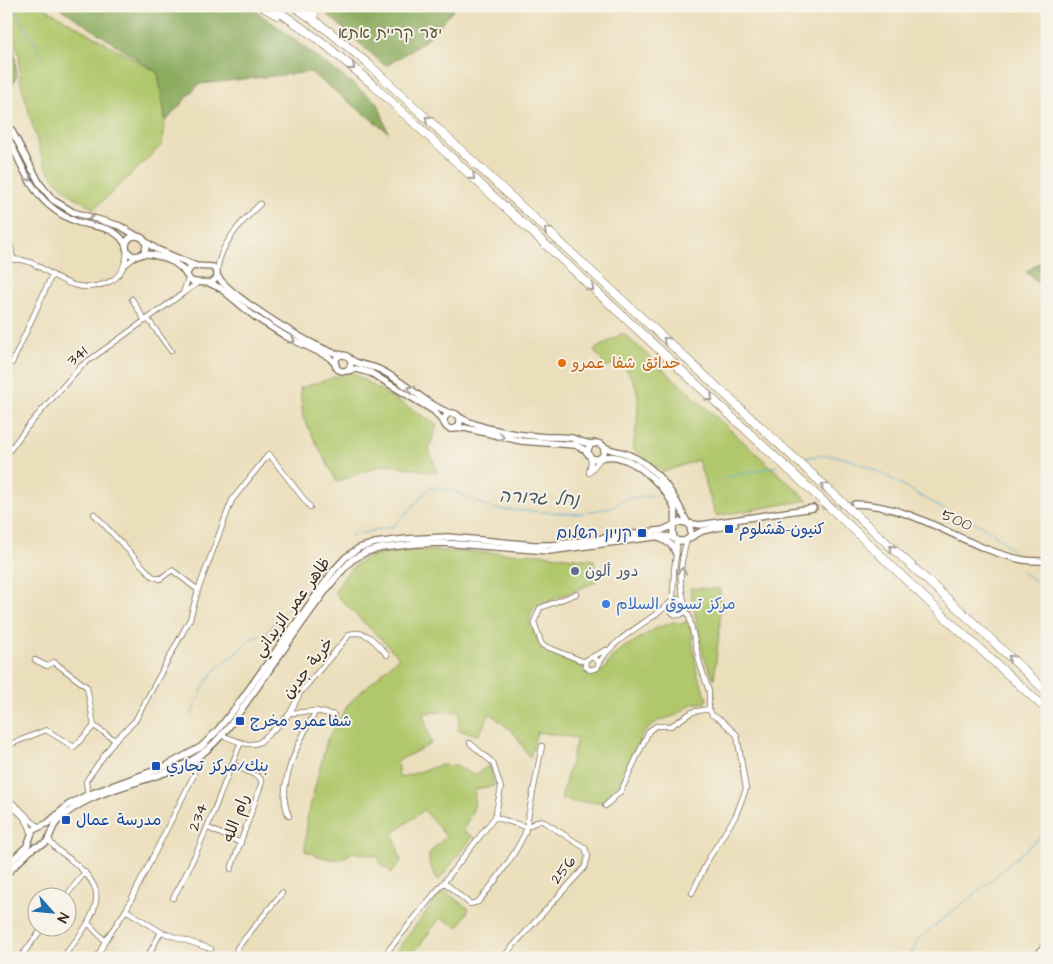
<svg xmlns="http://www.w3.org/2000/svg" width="1053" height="964" viewBox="0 0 1053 964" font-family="'Architects Daughter','Playpen Sans Arabic','Playpen Sans Hebrew',sans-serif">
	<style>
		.green { fill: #b0c76c; stroke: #767845 }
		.forest { fill: #8cac60; stroke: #646b3f }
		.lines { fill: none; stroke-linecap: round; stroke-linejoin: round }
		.stream { stroke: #54afd2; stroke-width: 1 }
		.secondary-tunnel { stroke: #c8ba9c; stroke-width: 5.5; stroke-dasharray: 5.5 3; stroke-linecap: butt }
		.street-casing { stroke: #796955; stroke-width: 6 }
		.secondary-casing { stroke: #796955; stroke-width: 8 }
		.primary-casing { stroke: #796955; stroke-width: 9 }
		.highway-casing { stroke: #796955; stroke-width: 9 }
		.street { stroke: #fff; stroke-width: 4.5 }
		.secondary { stroke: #fff; stroke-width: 5.5 }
		.primary { stroke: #fff; stroke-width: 7 }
		.highway { stroke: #fff; stroke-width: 8 }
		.oneway { stroke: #a79f9a }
		.food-dot { fill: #e8710a; stroke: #f7f3e8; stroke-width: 2 }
		.transit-dot { fill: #1a4fb4; stroke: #f7f3e8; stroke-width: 2 }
		.service-dot { fill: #5c6f8a; stroke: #f7f3e8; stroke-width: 2 }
		.shop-dot { fill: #3f7fe0; stroke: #f7f3e8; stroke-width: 2 }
		.labels { text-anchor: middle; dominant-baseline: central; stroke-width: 4; stroke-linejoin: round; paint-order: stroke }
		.park-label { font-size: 16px; fill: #585132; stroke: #f7f3e8 }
		.street-label { font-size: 16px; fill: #3b2a1e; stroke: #f7f3e8 }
		.food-label { font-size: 16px; fill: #c56008; stroke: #f7f3e8; text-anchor: start }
		.transit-label { font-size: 16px; fill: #164399; stroke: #f7f3e8; text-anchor: start }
		.service-label { font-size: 16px; fill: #4e5e75; stroke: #f7f3e8; text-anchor: start }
		.shop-label { font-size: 16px; fill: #366cbe; stroke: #f7f3e8; text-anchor: start }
		.water-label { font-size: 18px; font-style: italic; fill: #44595d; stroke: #f7f3e8 }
	</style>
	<rect width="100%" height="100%" fill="#f7f3e8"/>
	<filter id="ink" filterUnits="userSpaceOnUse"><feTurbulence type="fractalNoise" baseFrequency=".02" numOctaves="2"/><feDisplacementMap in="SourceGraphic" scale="10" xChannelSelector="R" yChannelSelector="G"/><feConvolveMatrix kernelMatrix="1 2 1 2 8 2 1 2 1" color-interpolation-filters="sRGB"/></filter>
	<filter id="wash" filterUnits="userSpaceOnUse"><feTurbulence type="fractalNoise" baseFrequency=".0096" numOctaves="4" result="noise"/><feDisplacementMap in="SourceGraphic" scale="20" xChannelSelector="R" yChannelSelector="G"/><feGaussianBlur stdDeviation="1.12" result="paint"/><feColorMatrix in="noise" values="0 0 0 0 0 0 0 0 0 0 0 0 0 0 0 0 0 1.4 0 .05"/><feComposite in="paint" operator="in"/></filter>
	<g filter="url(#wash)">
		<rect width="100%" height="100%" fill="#ebdebb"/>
		<path class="green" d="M6 6H41L158 73C161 94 170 128 160 147L94 209 73 196 58 183 47 169 40 152 20 80 19 55Z
			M623 333 808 500 716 516 698 460 663 472 632 448C636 434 641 402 636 388 633 377 626 369 619 361L606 367 594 350Z
			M351 372 437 425 429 449 438 473 385 464 337 482 303 418 300 388Z
			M411 550 540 554 594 560 596 582 533 608 529 621 541 649 575 660 585 672 597 673 605 669 611 658 623 648 657 628 673 622 682 624 689 619 697 673 707 698 705 703H693L677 715 658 721 643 733 619 784 601 802H576L561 799 577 738 537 732 530 758 514 733 490 713 479 735 458 730 460 711 423 713 431 744 397 761 399 778 441 765 456 766 474 775 491 765 494 786 475 789 474 807 463 831 473 837 438 881 429 863V853L446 836 424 810 393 833 401 861 392 873 382 865 377 856 353 852C337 865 322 857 305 851L307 819 327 740 349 703 399 657 334 593C338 587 342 579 347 573 363 554 387 551 411 550Z
			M690 588 720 589V624L714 679 703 655Z
			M443 890 469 909 459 927 440 918 410 958H401L395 952Z"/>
		<path class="forest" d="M57 6H250L378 103 388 132 310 72 199 84 166 121 158 73Z
			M318 6H457L425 41 388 65 383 64Z
			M6 24 14 47 17 76 11 87 6 78Z
			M1047 257V291L1026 272Z"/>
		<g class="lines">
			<path class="stream" d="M12 6 44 58
				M802 459C816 455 829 454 844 458 882 469 914 494 949 512 958 516 968 519 978 524 991 530 1003 541 1014 552
				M724 478 777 466
				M350 536 394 526 430 488 454 491 493 509 577 514 613 507 625 499 641 496H655
				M1021 571 1047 589
				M191 716 205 684 216 669 239 651 250 639 267 633 275 620 308 587
				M909 958 919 938 970 898 1047 831"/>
		</g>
	</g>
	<g filter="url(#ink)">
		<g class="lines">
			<path class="secondary-tunnel" d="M813 508 855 504"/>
			<defs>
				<path id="street" d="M6 240 11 247 13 259
					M6 261C42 250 61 303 109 282 121 277 126 263 127 250
					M125 265 138 255
					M217 273C219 244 241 223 260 204
					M183 293 188 279
					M132 299 145 321
					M148 319 171 351
					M12 363 52 275
					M6 455 28 426 81 366 199 282
					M589 455 591 462 589 473 601 458
					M94 514 152 576 160 579 172 570 198 590
					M576 594 540 608 534 622 542 645 585 662
					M670 607a8 8 0 1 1 16 0a8 8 0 1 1-16 0Z
					M673 600 674 570 677 548 676 540
					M685 603C678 583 681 559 687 540
					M685 609 689 616 700 664 709 691V709L712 715 721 720 737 735 746 789 736 815 709 858 692 893
					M592 657 597 660 599 664 597 668 590 670 585 666 586 660 606 650
					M35 660 47 666 54 662 87 687 94 726
					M599 664C611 639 650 622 671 602
					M290 713 316 711 334 715
					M221 735C233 739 248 748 260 742L282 722 290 713 300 693 350 634C367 629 376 643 387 655
					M115 740 135 721 190 619 198 590 232 500 269 454 310 507
					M6 746 46 730 74 747 94 726 115 740 86 781 88 796
					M6 799C21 805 26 820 40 827
					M6 804C17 809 29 820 31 833
					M605 806 621 791 649 731 656 726H671L692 712 709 709
					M289 816C274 787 301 737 316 711
					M495 817 526 827 541 820 585 848 588 856 585 867 502 958
					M208 828 241 843
					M49 839C53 849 63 853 71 860 80 868 89 875 94 886 105 908 75 942 62 958
					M231 869 262 782 259 777 232 764
					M444 882 470 904 478 902C496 881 513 858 525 833L542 746
					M66 896 85 872
					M173 898C202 848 219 795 241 742
					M126 910 161 932 211 949
					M88 923 105 941
					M20 958 44 926
					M97 958 105 941 126 910 194 775 195 758
					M147 958 161 932
					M235 958 237 948 282 893
					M382 958 444 882 495 817 501 788 493 763 470 743"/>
				<path id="secondary" d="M6 120 40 184 53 200 73 212 120 226 137 236
					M6 134C19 158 29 189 50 206 58 213 67 218 77 222 94 227 118 226 126 246
					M126 246a10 10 0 1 1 20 0a10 10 0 1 1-20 0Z
					M146 242 156 249 196 266
					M141 254C155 253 180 261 186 275
					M194 266 213 267 217 272V278L211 283C201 281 188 286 187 273L190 268Z
					M217 275C227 295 321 354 343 355
					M209 283 220 288 255 317 287 337 329 357 336 365
					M335 363a8 8 0 1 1 16 0a8 8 0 1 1-16 0Z
					M350 359C358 365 367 365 376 368 402 378 427 407 453 414
					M346 371 356 369 371 373 434 411 444 423
					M444 421a8 8 0 1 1 16 0a8 8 0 1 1-16 0Z
					M457 415C471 427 517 435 536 436 547 438 559 436 571 438 579 440 585 444 594 444
					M454 429 465 428 521 441 575 445 585 450 589 455
					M588 451a8 8 0 1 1 16 0a8 8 0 1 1-16 0Z
					M602 445C610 452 618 450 627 454 655 465 672 490 684 516 687 523 693 528 690 537
					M601 458C608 456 614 456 620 458 640 463 670 491 675 511 678 521 670 528 674 537
					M855 504C918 505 964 549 1024 560 1031 561 1039 561 1047 561
					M660 538 672 545 676 554
					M6 866 27 846 33 830 48 823 68 805 87 795 164 767 201 747 217 731 236 707 334 570 346 557 359 548 375 543 406 539 448 537 534 545H553L663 530 680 522 700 525 813 508
					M6 874 33 848 46 843C51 836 51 829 56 823 93 783 161 785 203 753 225 736 240 711 256 689 283 651 309 611 338 575L352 560 366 552 382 548 416 544 442 543 549 551 661 536 671 537 678 541H684L702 531 735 524"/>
				<path id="primary" d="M1037 958 1047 943"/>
				<path id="highway" d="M261 6 277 15
					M271 6 322 42 372 84 852 528 950 622 1047 710
					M294 6 330 32 367 63 604 283 977 626 1047 692
					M304 6 314 15"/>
			</defs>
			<use href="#street" class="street-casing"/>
			<use href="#secondary" class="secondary-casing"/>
			<use href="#primary" class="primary-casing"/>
			<use href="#highway" class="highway-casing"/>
			<use href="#street" class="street"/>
			<use href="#secondary" class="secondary"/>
			<use href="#primary" class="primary"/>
			<use href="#highway" class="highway"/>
		</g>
		<defs><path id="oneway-chevron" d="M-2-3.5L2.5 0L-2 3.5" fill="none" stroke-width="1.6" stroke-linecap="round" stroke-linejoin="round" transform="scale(1.25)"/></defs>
		<g class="oneway">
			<use href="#oneway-chevron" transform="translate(352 67) rotate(41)"/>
			<use href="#oneway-chevron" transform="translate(428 119) rotate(-137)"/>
			<use href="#oneway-chevron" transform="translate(472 177) rotate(43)"/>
			<use href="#oneway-chevron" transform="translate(29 178) rotate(63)"/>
			<use href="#oneway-chevron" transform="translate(92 219) rotate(-166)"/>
			<use href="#oneway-chevron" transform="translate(547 230) rotate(-137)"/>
			<use href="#oneway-chevron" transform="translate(591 288) rotate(43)"/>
			<use href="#oneway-chevron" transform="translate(292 340) rotate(28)"/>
			<use href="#oneway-chevron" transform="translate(666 340) rotate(-137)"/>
			<use href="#oneway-chevron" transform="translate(411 389) rotate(-147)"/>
			<use href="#oneway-chevron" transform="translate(710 398) rotate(43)"/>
			<use href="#oneway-chevron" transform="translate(501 437) rotate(14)"/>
			<use href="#oneway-chevron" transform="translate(824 486) rotate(-137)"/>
			<use href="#oneway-chevron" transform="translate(892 548) rotate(-138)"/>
			<use href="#oneway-chevron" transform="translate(682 571) rotate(-87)"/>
			<use href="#oneway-chevron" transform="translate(1011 658) rotate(-136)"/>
		</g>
	</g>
	<circle class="food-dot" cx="562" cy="363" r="5"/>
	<g class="transit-dot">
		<rect x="724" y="524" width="10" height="10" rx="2.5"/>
		<rect x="637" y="528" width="10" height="10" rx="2.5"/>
		<rect x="235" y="716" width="10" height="10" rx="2.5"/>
		<rect x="151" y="761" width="10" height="10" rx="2.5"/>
		<rect x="61" y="815" width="10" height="10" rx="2.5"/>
	</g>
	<circle class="service-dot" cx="575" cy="571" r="5"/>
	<circle class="shop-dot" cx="606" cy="604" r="5"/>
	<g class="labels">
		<g class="park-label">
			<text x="390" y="33">יער קריית אתא</text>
		</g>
		<g class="street-label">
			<text transform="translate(77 356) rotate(-40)">341</text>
			<text transform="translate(957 520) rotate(24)">500</text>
			<text transform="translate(292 607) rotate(-54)">ظاهر عمر الزيداني</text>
			<text transform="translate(308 668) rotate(-52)">خربة جدين</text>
			<text transform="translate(198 817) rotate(-69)">234</text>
			<text transform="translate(236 818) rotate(-70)">رام الله</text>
			<text transform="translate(563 870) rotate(-52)">256</text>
		</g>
		<g class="food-label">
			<text x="572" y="363">حدائق شفا عمرو</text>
		</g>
		<g class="transit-label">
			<text x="739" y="529">كنيون-هَشلوم</text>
			<text x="632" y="533" text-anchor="end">קניון השלום</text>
			<text x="250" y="721">شفاعمرو مخرج</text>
			<text x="166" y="766">بنك/مركز تجاري</text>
			<text x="76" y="820">مدرسة عمال</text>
		</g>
		<g class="service-label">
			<text x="585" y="571">دور ألون</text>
		</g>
		<g class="shop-label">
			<text x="616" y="604">مركز تسوق السلام</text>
		</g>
		<g class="water-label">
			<text transform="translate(539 498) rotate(3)">נחל גדורה</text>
		</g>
	</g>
	<rect width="1053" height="964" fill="none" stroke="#f7f3e8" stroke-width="25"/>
	<g transform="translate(52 912) rotate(117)"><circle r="24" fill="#f7f3e8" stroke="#aca397"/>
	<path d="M0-4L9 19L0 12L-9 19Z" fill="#1f6fb2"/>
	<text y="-8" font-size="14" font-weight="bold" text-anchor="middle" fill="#3b2a1e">N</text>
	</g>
</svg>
